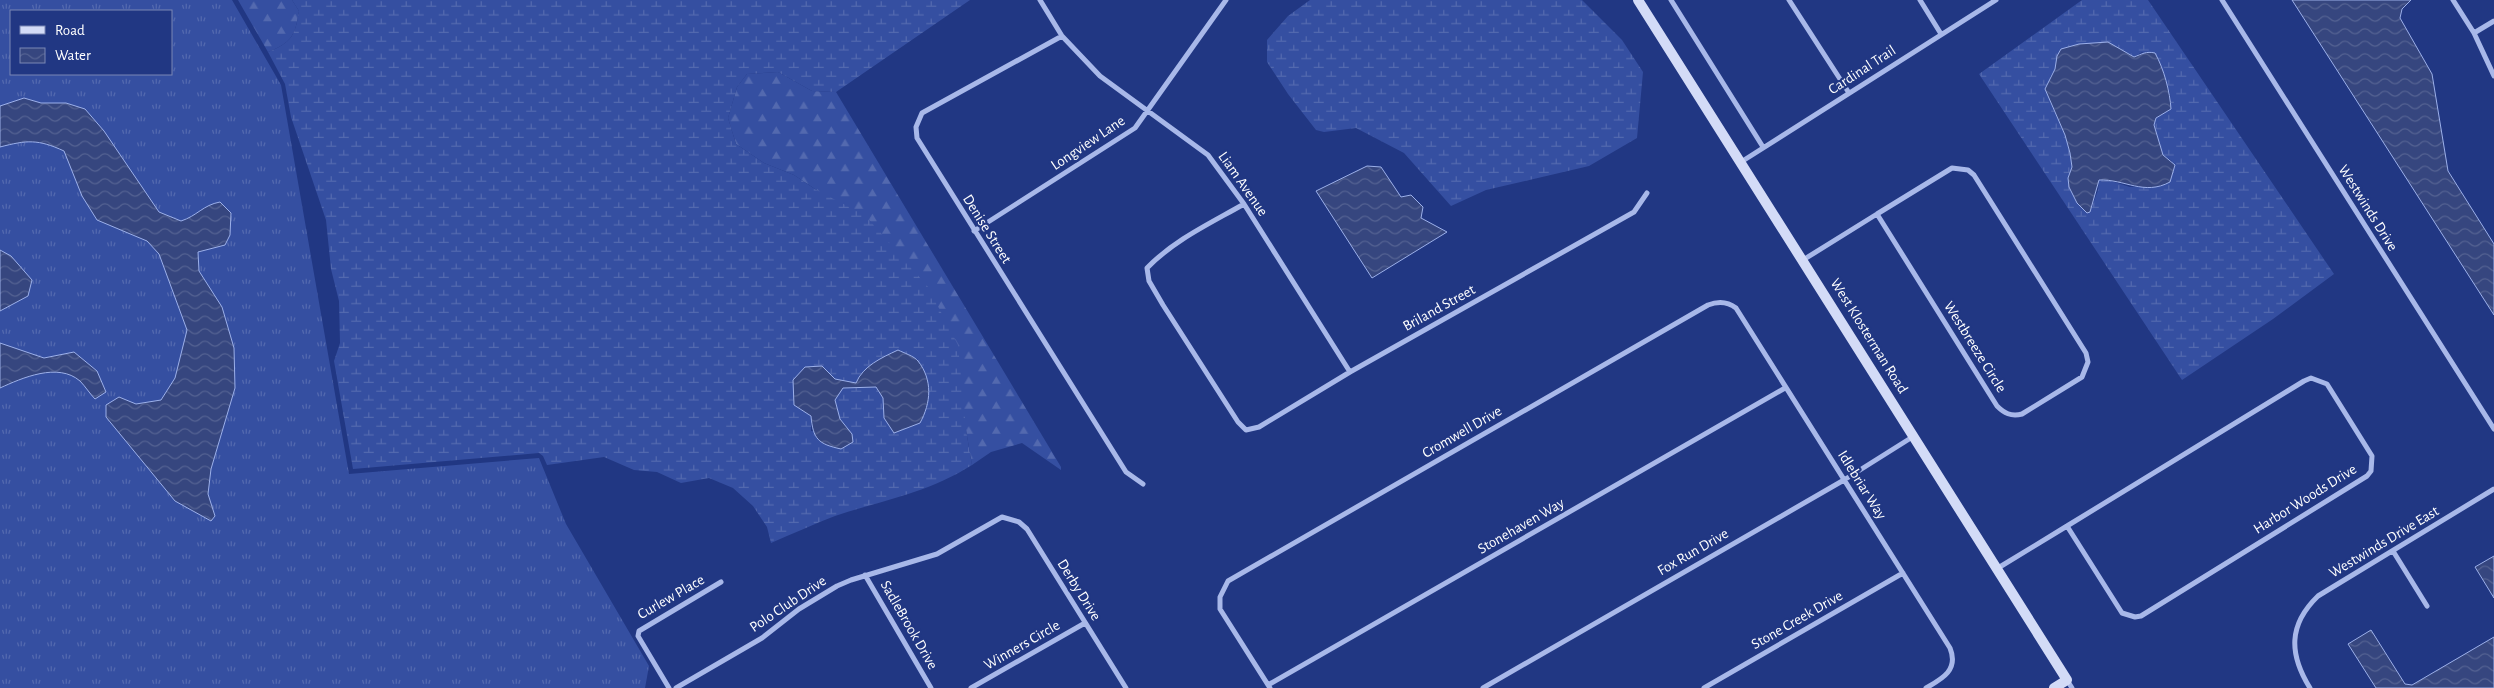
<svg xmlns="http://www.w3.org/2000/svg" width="2494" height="688" viewBox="0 0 2494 688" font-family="'Alegreya Sans',sans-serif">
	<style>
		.grass { fill: url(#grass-tufts); fill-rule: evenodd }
		.forest { fill: url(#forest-firs) }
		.wetland { fill: url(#wetland-marsh); fill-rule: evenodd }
		.water { fill: url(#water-waves); stroke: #9cb0ea }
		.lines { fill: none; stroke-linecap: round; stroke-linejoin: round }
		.street { stroke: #a8b8e9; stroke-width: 5 }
		.secondary { stroke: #d3dbf7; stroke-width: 10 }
		.labels { text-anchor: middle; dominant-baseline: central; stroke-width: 4.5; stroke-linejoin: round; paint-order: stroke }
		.street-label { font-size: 15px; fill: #fff; stroke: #213783 }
	</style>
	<defs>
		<pattern id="grass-tufts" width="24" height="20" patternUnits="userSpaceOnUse" patternTransform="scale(1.25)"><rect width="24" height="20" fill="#354fa1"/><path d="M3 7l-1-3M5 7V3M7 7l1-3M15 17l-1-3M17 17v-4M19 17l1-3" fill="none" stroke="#5369af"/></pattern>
		<pattern id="forest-firs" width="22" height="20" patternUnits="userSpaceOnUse" patternTransform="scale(1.25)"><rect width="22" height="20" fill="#354fa1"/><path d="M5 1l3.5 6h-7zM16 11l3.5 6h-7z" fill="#5369af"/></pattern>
		<pattern id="wetland-marsh" width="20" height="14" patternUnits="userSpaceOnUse" patternTransform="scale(1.25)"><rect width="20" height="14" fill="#354fa1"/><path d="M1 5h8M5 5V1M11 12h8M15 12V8" fill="none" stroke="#5369af"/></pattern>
		<pattern id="water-waves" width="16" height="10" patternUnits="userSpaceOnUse" patternTransform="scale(1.25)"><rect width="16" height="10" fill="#36467f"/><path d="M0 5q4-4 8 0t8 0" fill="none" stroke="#546292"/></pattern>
	</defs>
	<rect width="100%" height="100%" fill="#213783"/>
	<path class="grass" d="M0 0H232L281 85 349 474 539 458 566 524 649 666 645 688H0ZM11 11H171V74H11Z"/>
	<path class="forest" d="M238 0H292L299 11C295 36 292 42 268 52Z
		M778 72 812 91 836 92 1061 467V470L1022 443 991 452 972 465 966 430 818 191 794 175 764 163 736 144 728 118 737 87 747 74Z"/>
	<path class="wetland" d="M292 0H970L836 92 812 91 778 72 747 74 737 87 728 118 736 144 764 163 794 175 818 191 865 215 928 287 958 345 966 430 972 465C928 493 883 500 835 516 814 524 792 534 771 543L767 527 753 506 733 488 709 478 681 483 657 472 634 470 604 457 547 465 543 456 539 453 353 469 334 361 340 343 339 301 331 269 326 220 291 117 285 84 268 52C292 42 295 36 299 11ZM898 350 918 360 920 423 894 433 884 418 883 398 876 387 842 388 835 400 840 419 852 434 811 431V416L822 366 835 379 856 383Z
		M1310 0H1582L1622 40 1643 72 1637 138 1589 166 1486 190 1451 206 1404 153 1356 128 1324 132 1316 130 1288 94 1267 62V40L1288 16Z
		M2082 0H2148L2334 274 2273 319 2182 380 1979 74ZM2111 44 2134 57 2142 52 2161 67 2170 93 2171 109 2156 118 2154 125 2163 155 2172 161 2162 186 2130 187 2108 180H2099L2098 190 2090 212 2077 203 2069 187 2072 167 2070 153 2065 135 2050 102V77L2055 69Z"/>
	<path class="water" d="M2292 0H2411L2402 9 2400 18 2432 74 2448 171 2494 244V315Z
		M2108 42 2134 57C2142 54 2146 51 2155 53 2164 69 2170 92 2171 109L2156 118 2154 125 2163 155 2175 165 2170 182C2144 196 2125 179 2099 180L2090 212 2087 213 2077 203 2069 187 2068 178 2072 167 2070 153 2065 135 2045 89 2055 69 2057 56 2061 49 2079 44Z
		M24 98 41 103H66L85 109 104 131 159 212 181 221C197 216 203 205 220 202L231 213 230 235 225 245 198 252 199 271 222 307 234 348 235 388 211 469 208 494 215 516 211 521 175 501 106 417V405L119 397 136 404 161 400 175 378 187 330 159 254 147 241 97 220 82 196 64 151C38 139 27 140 0 147V106Z
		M1367 166 1381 167 1401 197 1411 195 1423 207 1421 218 1447 232 1372 278 1316 191Z
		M0 250 11 256 32 280 28 296 0 311Z
		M0 343 44 358 74 352 97 371 106 392 95 399C90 394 85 386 80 381 58 362 22 378 0 388Z
		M898 350C904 353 914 356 918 361 933 380 931 403 920 423L894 433 884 418 883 398 876 387 843 388 835 400 840 419 852 434 853 442 841 449C818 444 813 439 811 416L794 405 793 380 805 367 822 366 835 379 856 383C863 366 881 358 898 350Z
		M2494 556V598L2475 567Z
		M2371 630 2405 684 2412 685 2494 637V688H2376L2348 644Z"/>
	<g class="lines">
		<path class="street" d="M1040 0 1062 36 1100 76 1208 155 1244 204 1350 372
			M1671 0 1763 147
			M1789 0 1849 93
			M1920 0 1941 34
			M2222 0 2494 429
			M2453 0 2474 33 2494 76
			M2474 33 2494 21
			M1062 36 922 113 916 127 917 138 1126 472 1143 484
			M1741 162 1996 0
			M1952 168 1968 170 1974 175 2086 353 2088 362 2082 377 2022 414C2011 417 2004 413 1997 406L1877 214Z
			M1244 204C1211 223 1174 240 1147 268L1149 281 1163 305 1238 422 1246 430 1259 427 1350 372 1634 212 1647 193
			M974 231 1135 128 1226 0
			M1803 260 1877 214
			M2311 378 2327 384 2372 456 2371 471 2367 476 2141 616 2135 617 2122 613 2067 526 2304 381Z
			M2393 551 2427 606
			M1998 568 2067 526
			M865 575 931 688
			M2067 680 2072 688
			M1268 685 1785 388
			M669 688 638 636 639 631 721 582
			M676 688 762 638 799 609 837 586 851 580 937 554 1002 517 1019 522 1027 529 1126 688
			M971 688 1085 623
			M1270 688 1220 609V597L1228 581 1708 305C1718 301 1727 301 1736 308L1950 648C1959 670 1942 679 1926 688
			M1483 688 1844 480 1914 436
			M1704 688 1903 573
			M2310 688C2289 654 2288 625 2318 596L2494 489"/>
		<path class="secondary" d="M1638 0 2067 680 2054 688"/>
	</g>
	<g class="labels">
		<g class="street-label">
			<text transform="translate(1862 70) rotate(-33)">Cardinal Trail</text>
			<text transform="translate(1088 143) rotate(-34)">Longview Lane</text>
			<text transform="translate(1243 184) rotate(55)">Liam Avenue</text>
			<text transform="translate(2368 208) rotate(58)">Westwinds Drive</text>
			<text transform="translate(987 229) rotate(58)">Denise Street</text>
			<text transform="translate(1439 308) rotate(-29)">Briland Street</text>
			<text transform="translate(1869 336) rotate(58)">West Klosterman Road</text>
			<text transform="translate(1975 347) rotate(58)">Westbreeze Circle</text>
			<text transform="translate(1462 432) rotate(-30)">Cromwell Drive</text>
			<text transform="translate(1862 485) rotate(58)">Idlebriar Way</text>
			<text transform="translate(2305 499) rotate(-32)">Harbor Woods Drive</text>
			<text transform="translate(1521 526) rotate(-30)">Stonehaven Way</text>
			<text transform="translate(2384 542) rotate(-31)">Westwinds Drive East</text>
			<text transform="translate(1693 552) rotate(-30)">Fox Run Drive</text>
			<text transform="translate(1079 590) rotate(58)">Derby Drive</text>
			<text transform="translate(671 597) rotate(-30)">Curlew Place</text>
			<text transform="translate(788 604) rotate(-34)">Polo Club Drive</text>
			<text transform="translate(1797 620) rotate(-30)">Stone Creek Drive</text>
			<text transform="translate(909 625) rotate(60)">SadleBrook Drive</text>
			<text transform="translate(1022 645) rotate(-30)">Winners Circle</text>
		</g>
	</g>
	<rect x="10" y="10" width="162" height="65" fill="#213783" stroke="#7a87b5"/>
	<rect x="20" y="26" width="25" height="8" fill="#d3dbf7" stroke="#7a87b5"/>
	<text x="55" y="35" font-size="15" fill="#ffffff">Road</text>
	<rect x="20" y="48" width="25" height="15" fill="url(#water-waves)" stroke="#7a87b5"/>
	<text x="55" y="60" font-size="15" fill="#ffffff">Water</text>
</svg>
